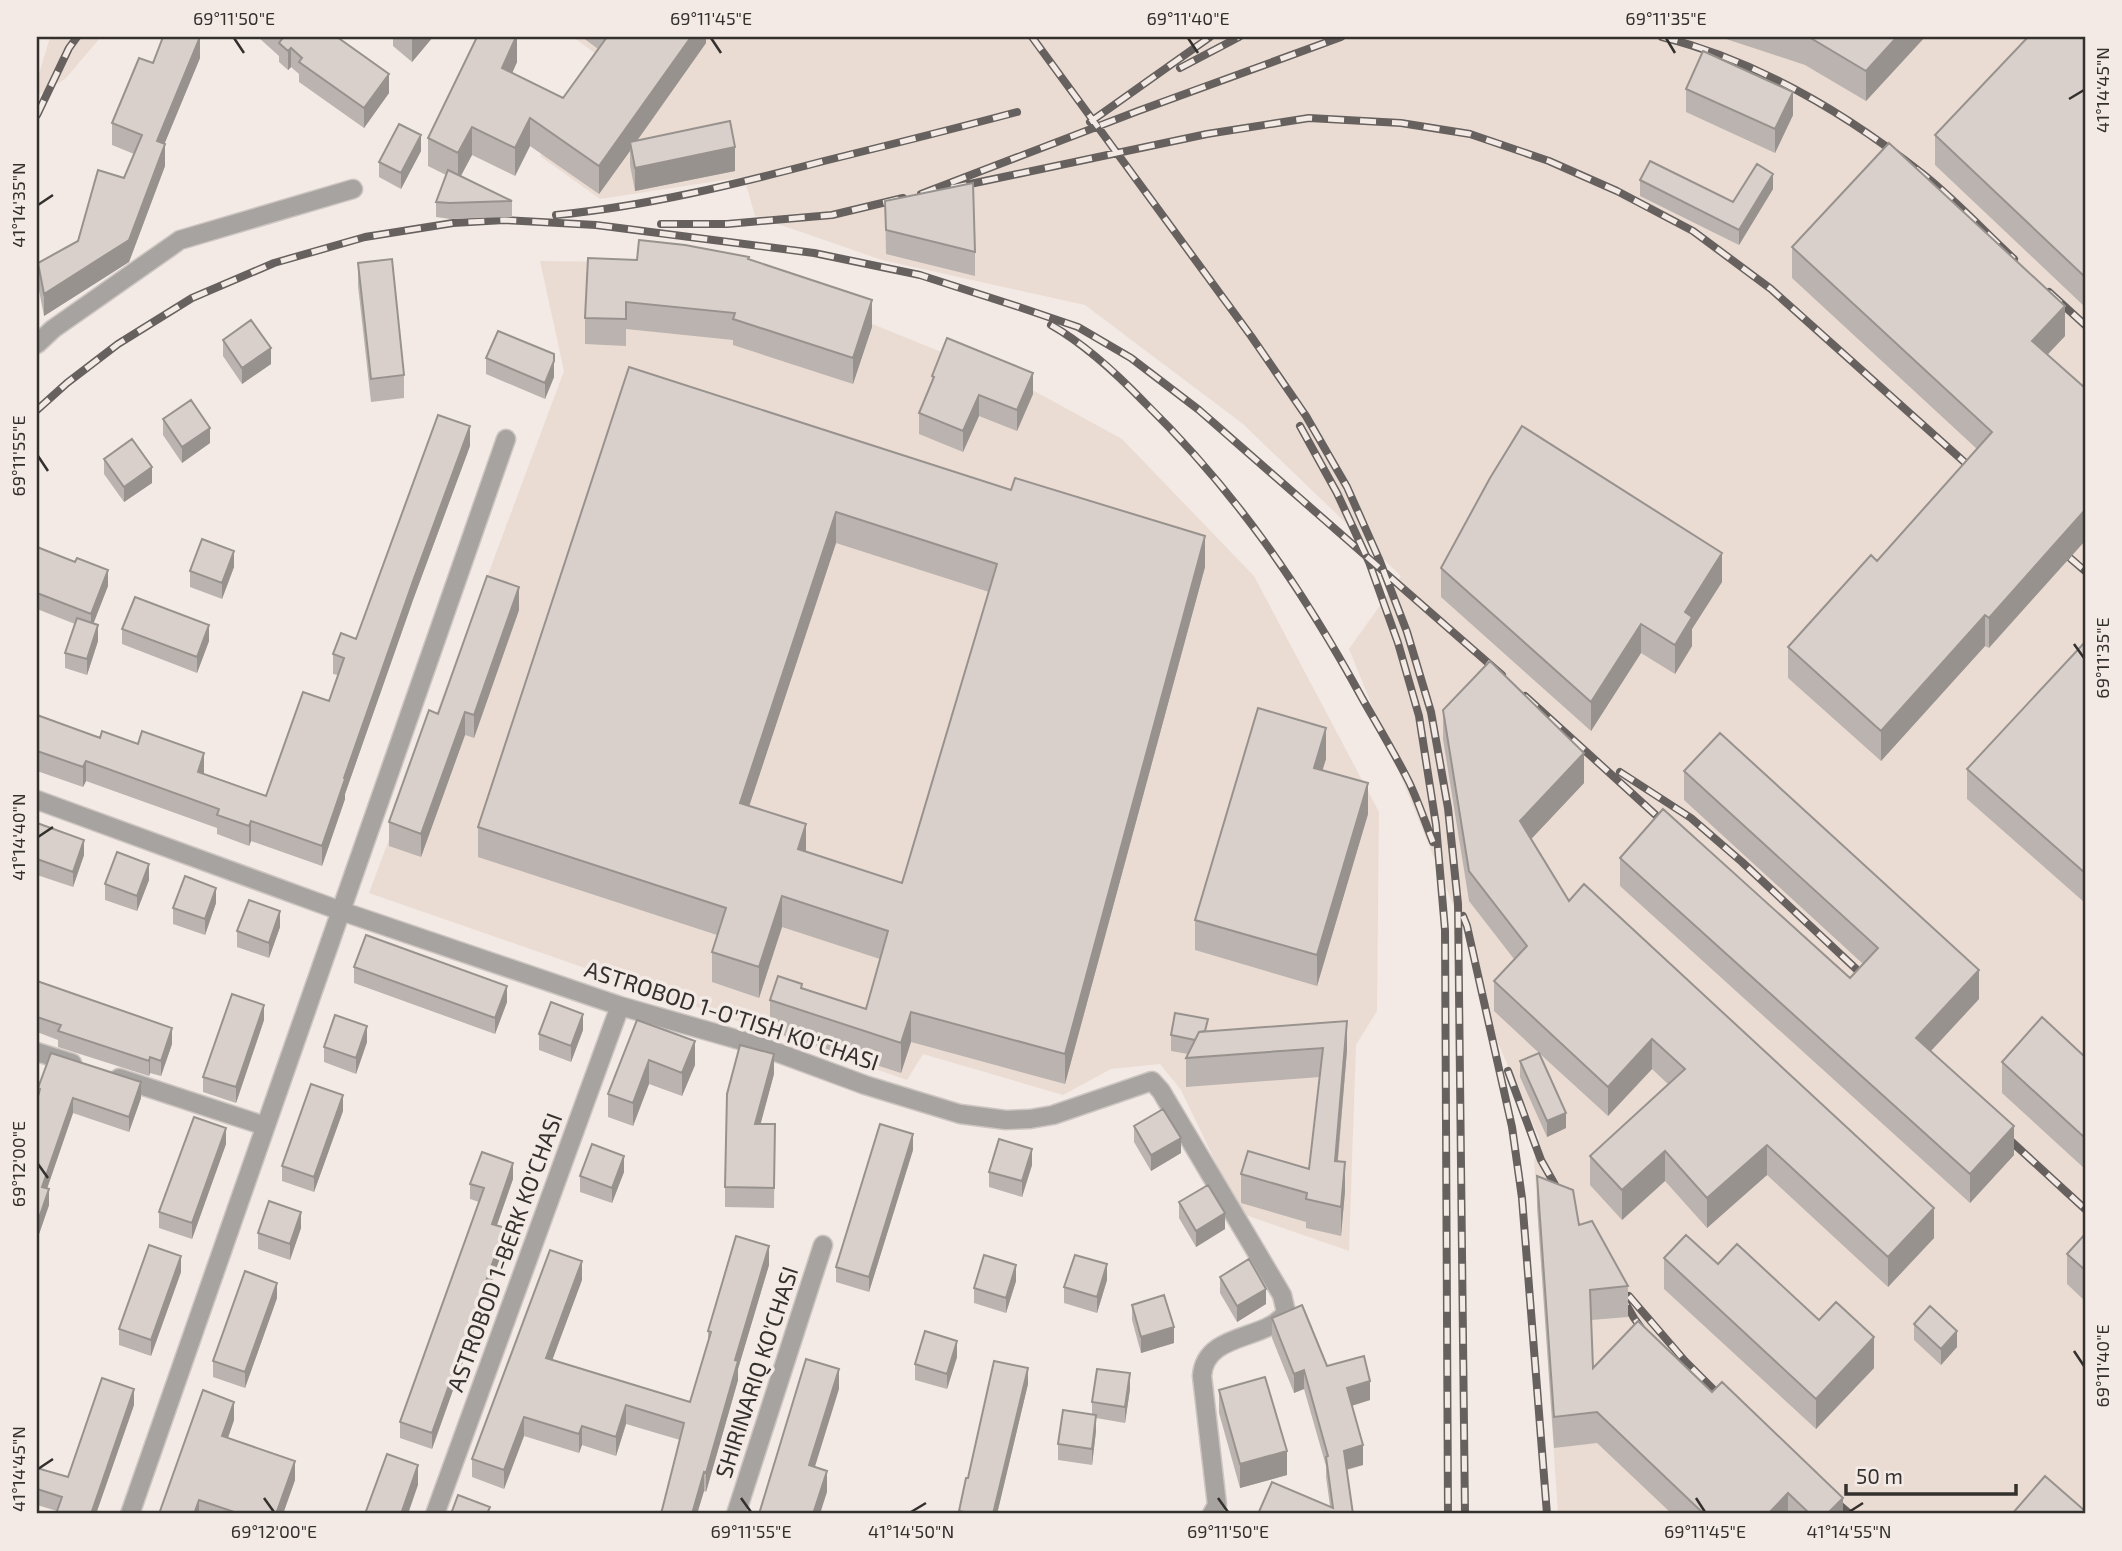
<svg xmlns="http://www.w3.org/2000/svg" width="2122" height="1551" viewBox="0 0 2122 1551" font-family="'Exo 2',sans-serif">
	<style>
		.built { fill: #ebdcd3 }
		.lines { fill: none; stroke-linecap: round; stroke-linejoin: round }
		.minor-casing { stroke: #cdc5c0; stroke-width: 21 }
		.minor { stroke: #a7a3a1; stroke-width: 18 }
		.rail-casing { stroke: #66615e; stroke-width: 8 }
		.rail { stroke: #f3eae5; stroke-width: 5; stroke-dasharray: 16; stroke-linecap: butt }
		.wall { fill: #bbb3af; fill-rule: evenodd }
		.shaded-wall { fill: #98928e }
		.building { fill: #d9d0cb; stroke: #98928e; stroke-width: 2; fill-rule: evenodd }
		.ticks { fill: none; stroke: #33302e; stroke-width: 2.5 }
		.labels { text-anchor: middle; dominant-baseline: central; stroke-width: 7; stroke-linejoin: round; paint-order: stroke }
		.street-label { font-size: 23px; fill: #33302e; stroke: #f3eae5 }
		.neatline { fill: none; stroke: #33302e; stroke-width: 2.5 }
		.ticks-label { font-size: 18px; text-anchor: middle; fill: #33302e }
	</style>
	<rect width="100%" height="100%" fill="#f3eae5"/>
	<path class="built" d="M50 37H101L65 79 37 96V81Z
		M573 37H2085V1514H1558L1534 1161 1539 1138 1495 1036 1467 939 1349 649 1401 576 1243 424 1085 305 882 260 755 216 744 177 600 199 540 156 604 60Z
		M540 261 635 262 752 275 1027 387 1122 439 1254 576 1379 812 1377 1011 1356 1045 1349 1251 1240 1213 1181 1090 1160 1064 1111 1069 1063 1095 923 1054 907 1080 369 893 564 371Z"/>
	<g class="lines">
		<defs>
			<path id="minor" d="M37 344 53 329 180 240 353 189
				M37 800 341 911 620 1006 757 1045 865 1085 960 1114 1006 1120 1030 1119 1053 1115 1152 1081 1161 1091 1282 1295 1286 1312C1269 1341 1205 1331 1202 1376L1217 1505 1212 1514
				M37 1052 72 1063
				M119 1078 265 1126
				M130 1514 506 439
				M435 1514 620 1006
				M736 1514 823 1245"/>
		</defs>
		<use href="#minor" class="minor-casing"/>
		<use href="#minor" class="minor"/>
		<defs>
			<path id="rail" d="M1032 37 1251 336 1306 416 1347 487 1379 559 1407 632 1431 712 1448 808 1458 904 1465 1514
				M1662 37C1758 61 1847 114 1924 175 1955 200 1984 231 2014 259
				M1180 68 1239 37
				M37 115 69 48 77 37
				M1090 122 1210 37
				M951 188 1207 134 1309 118 1401 123 1470 134 1549 161 1617 191 1693 231 1771 289 1980 476
				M921 194 1138 111 1341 37
				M556 215C648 206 736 184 824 161 889 145 953 129 1017 112
				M661 224H727L832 215 903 198
				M2049 292 2085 325
				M1051 325C1086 345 1117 374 1145 403 1235 491 1302 588 1362 698 1378 726 1395 754 1409 782 1418 801 1425 822 1433 842
				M37 410 67 383 118 344 192 298 274 263 365 237 453 223 504 220 596 225 814 253 920 275 1019 307 1078 327 1131 358 1199 410 1502 675
				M1300 426 1337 493 1369 562 1398 643 1419 716 1436 825 1445 930 1448 1514
				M2070 558 2085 571
				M1525 696 1670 828
				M1620 772 1691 818 1742 862 1869 981
				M1463 916 1467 926 1512 1127 1522 1198 1547 1514
				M1508 1071 1541 1160 1563 1199
				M2000 1131 2085 1209
				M1619 1292 1634 1318 1649 1339
				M1629 1296 1685 1361 1728 1404
				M1829 1496 1850 1514"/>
		</defs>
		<use href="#rail" class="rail-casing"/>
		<use href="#rail" class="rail"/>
	</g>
	<path class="wall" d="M258 37H337L389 93 364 128 299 82V74L291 67 288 70 279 62V56Z
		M393 37H433L412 62 393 46Z
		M517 37V62L512 73 563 98 598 49 582 37H706V43L637 141 735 171 635 191 630 165V151L599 194 530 146 515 176 472 155 461 176 512 201V217L450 219 436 217V202L446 175 428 166V138Z
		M1720 37H1925L1866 101 1805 65Z
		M2085 37V307L1935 165V135Z
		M200 58 164 144 165 166 129 262 44 316 38 285V263L78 241 124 178 134 154 112 145V123L153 63Z
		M1686 89 1793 115 1775 153 1686 112Z
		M421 151 401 189 379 177V162Z
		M1640 180 1733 202 1773 189 1739 245 1640 196Z
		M885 201 975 252V276L886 254Z
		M1792 247 2065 336 2048 354 1989 648 1985 646 1881 761 1788 678V647L1877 561 1977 449 1792 278Z
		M749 259 872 327 853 384 733 345V340L626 329V346L585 344V318L637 260Z
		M358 263 404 375V398L371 402 358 286Z
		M223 340 271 364 242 384 223 356Z
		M486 358 554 377 545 399 486 374Z
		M629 367 1205 567 1065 1084 911 1042 901 1073 770 1031V1000L802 989 866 1009 880 959 782 927 759 998 712 982V952L717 935 478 857V827ZM836 543 989 592 902 883 806 852 749 806Z
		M932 376 1033 394 1017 431 979 416 963 452 919 434V413L932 382Z
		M163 419 210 443 182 463 163 435Z
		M470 446 413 600 345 794V799L322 866 251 841 249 846 217 834V828L86 781 83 787 37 771V715L204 773V774L266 796 329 701 338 675 333 674V654L356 639Z
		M104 459 152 483 124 502 104 474Z
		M37 547 108 586 93 623 98 641 87 675 65 668V653L75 624 37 609Z
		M234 567 222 599 190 587V571Z
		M1441 568 1722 582 1692 629V646L1675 674 1641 653 1591 731 1441 597Z
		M519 610 474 738 465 735 421 857 389 846V822L438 714Z
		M122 629 209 641 197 673 122 644Z
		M2085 642V903L1967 799V769Z
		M1443 710 1584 783 1531 839 1569 901 1934 1238 1888 1287 1767 1175 1707 1228 1665 1181 1622 1220 1590 1185V1156L1668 1084 1652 1069 1608 1116 1539 1053 1566 1128 1547 1137 1520 1077V1061L1539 1053 1494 1011V981L1514 959 1469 901 1443 739Z
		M1326 759 1322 770 1368 814 1317 986 1195 950V920Z
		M1684 771 1979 999 1931 1051 2014 1155 1970 1203 1620 886V858L1850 978 1863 964 1684 800Z
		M37 823 84 855 73 887 37 875Z
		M149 880 137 911 105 900V884Z
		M216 903 205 935 173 924V908Z
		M280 927 269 958 237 947V931Z
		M354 967 507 1002 495 1034 354 983Z
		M37 981 172 1044 161 1076 150 1073 149 1076 58 1047V1040L37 1032Z
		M264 1020 236 1103 203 1092V1077Z
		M637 1020 695 1065 682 1096 649 1084 633 1126 608 1117V1094Z
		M583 1030 571 1062 539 1050V1034Z
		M1208 1031 1347 1050 1338 1161 1345 1191 1341 1236 1306 1228V1222L1241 1203V1174L1309 1169 1320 1077 1186 1087V1058L1188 1054 1171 1051V1035Z
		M367 1042 356 1074 324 1062V1047Z
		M2085 1057V1169L2002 1093V1062Z
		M774 1074 760 1124H775L774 1208 725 1207V1187Z
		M38 1088 141 1098 129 1132 73 1113 47 1189 49 1205 38 1237H37V1100L38 1096Z
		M343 1111 314 1192 282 1181V1166Z
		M1134 1126 1181 1153 1151 1171 1134 1142Z
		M226 1144 192 1239 159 1228V1212Z
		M913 1150 869 1292 836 1282V1267Z
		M1032 1165 1022 1197 989 1187V1172Z
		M624 1172 612 1203 580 1192V1176Z
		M1537 1176 1579 1225 1628 1286V1317L1591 1320 1593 1368 1712 1392 1843 1514H1672L1597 1443 1554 1448 1537 1207Z
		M513 1179 497 1225 505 1244 432 1449 400 1438V1422L479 1202 470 1199V1184Z
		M1179 1202 1225 1229 1196 1247 1179 1218Z
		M301 1228 290 1260 258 1249V1233Z
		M2085 1234V1301L2067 1284V1254Z
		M1664 1258 1718 1264 1819 1320 1874 1368 1816 1429 1664 1289Z
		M769 1265 738 1369V1380L706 1492 704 1491 697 1514H661L680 1440 626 1424 616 1456 582 1445 579 1453 524 1436 504 1489 472 1477V1459L582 1280 552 1360 690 1402 708 1344V1331Z
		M181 1272 151 1356 119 1345V1329Z
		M1220 1277 1266 1304 1237 1322 1220 1293Z
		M1107 1280 1097 1313 1064 1303V1287Z
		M1016 1281 1006 1313 974 1303V1288Z
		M277 1298 245 1388 213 1377V1361Z
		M1132 1305 1174 1343 1141 1353 1132 1320Z
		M1272 1318 1327 1366 1370 1400 1352 1406 1363 1465 1347 1470 1353 1514 1330 1506 1326 1477V1466L1304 1389 1294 1393 1272 1338Z
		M1914 1324 1957 1347 1941 1365 1914 1340Z
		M957 1357 947 1389 915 1380V1364Z
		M1028 1384 997 1514H959V1511L968 1478Z
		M1130 1389 1125 1423 1096 1418V1431L1092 1465 1058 1460V1444L1092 1415V1402Z
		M1219 1390 1287 1475 1240 1488 1219 1413Z
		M134 1405 96 1514H56L57 1511 37 1505V1468L68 1477Z
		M234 1420 228 1438 295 1480 283 1514H159Z"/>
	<path class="shaded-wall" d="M200 37V58L157 162V141Z
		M412 37H433L412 62Z
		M516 37H517V62L502 96V68Z
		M691 37H706V43L631 149 630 142V151L599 194V166Z
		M1897 37H1925L1866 101V71Z
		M291 48V67L288 70V51Z
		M389 74V93L364 128V108Z
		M1793 92V115L1775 153V129Z
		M530 118V146L515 176V148Z
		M472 127V155L458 181V153Z
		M421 135V151L401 189V173Z
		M165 144V166L129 262 44 316V294Z
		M735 147V171L635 191V168Z
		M1773 174V189L1739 245V230Z
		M872 300V327L853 384V358Z
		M2065 306V336L2032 371V341Z
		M271 348V364L242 384V368Z
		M554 361V377L545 399V383Z
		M1033 373V394L1017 431V410Z
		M979 395V416L963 452V431Z
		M470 426V446L413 600 345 794V799L322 866V846L344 778 413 581Z
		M210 428V443L182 463V447Z
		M152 467V483L124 502V487Z
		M2085 510V541L1989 648V618Z
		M836 512V543L740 834V803Z
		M1205 536V567L1065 1084V1054Z
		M234 551V567L222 599V583Z
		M1722 553V582L1692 629V646L1675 674V645L1685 612Z
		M108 570V586L91 630V614Z
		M519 587V610L474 738V715Z
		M1985 615V646L1881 761V731Z
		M1641 624V653L1591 731V702Z
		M98 625V641L87 675V659Z
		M209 625V641L197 673V657Z
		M465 712V735L421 857V834Z
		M1326 728V759L1314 798V768Z
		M204 753V773L198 792V772Z
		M1584 753V783L1520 851V821Z
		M86 761V781L83 787V767Z
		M1368 783V814L1317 986V955Z
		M251 821V841L249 846V826Z
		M806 824V855L798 849Z
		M84 840V855L73 887V872Z
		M149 864V880L137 911V896Z
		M216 888V903L205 935V919Z
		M782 896V927L759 998V967Z
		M280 911V927L269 958V943Z
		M1979 970V999L1916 1067V1038Z
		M507 986V1002L495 1034V1018Z
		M264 1005V1020L236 1103V1087Z
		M911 1012V1042L901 1073V1043Z
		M583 1014V1030L571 1062V1046Z
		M1347 1021V1050L1335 1190V1161Z
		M367 1026V1042L356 1074V1058Z
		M172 1028V1044L161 1076V1061Z
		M1652 1039V1069L1608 1116V1087Z
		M695 1041V1065L682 1096V1073Z
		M774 1054V1074L755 1145V1124Z
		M150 1057V1073L149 1076V1061Z
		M649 1060V1084L633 1126V1103Z
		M141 1082V1098L129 1132V1117Z
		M343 1095V1111L314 1192V1177Z
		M73 1098V1113L42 1203V1187Z
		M1566 1113V1128L1547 1137V1121Z
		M2014 1126V1155L1970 1203V1174Z
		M226 1128V1144L192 1239V1223Z
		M913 1134V1150L869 1292V1277Z
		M1181 1138V1153L1151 1171V1155Z
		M1767 1145V1175L1707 1228V1198Z
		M1032 1149V1165L1022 1197V1181Z
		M1665 1151V1181L1622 1220V1190Z
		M624 1156V1172L612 1203V1188Z
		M1345 1162V1191L1341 1236V1207Z
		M513 1163V1179L492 1239V1224Z
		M49 1189V1205L38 1237V1221Z
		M1934 1208V1238L1888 1287V1257Z
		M301 1212V1228L290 1260V1244Z
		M1225 1213V1229L1196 1247V1231Z
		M505 1228V1244L432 1449V1433Z
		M769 1246V1265L738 1369V1380L706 1492V1473L735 1360Z
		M181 1256V1272L151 1356V1340Z
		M582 1261V1280L546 1377V1358Z
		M1107 1264V1280L1097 1313V1297Z
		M1016 1265V1281L1006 1313V1298Z
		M277 1283V1298L245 1388V1372Z
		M1266 1289V1304L1237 1322V1306Z
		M1174 1327V1343L1141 1353V1337Z
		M1957 1331V1347L1941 1365V1349Z
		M1874 1337V1368L1816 1429V1399Z
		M957 1341V1357L947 1389V1374Z
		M1028 1368V1384L997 1514H993Z
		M839 1369V1389L809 1486V1465Z
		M1304 1370V1389L1294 1393V1374Z
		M1130 1373V1389L1125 1423V1407Z
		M1370 1381V1400L1347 1407V1388Z
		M134 1389V1405L96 1514H91Z
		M234 1402V1420L222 1455V1436Z
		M626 1405V1424L616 1456V1437Z
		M1096 1415V1431L1092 1465V1449Z
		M524 1417V1436L504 1489V1470Z
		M582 1426V1445L579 1453V1434Z
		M1363 1445V1465L1344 1470V1451Z
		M1287 1451V1475L1240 1488V1464Z
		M295 1461V1480L283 1514H276Z
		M418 1465V1485L408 1514H401Z
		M827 1471V1492L820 1514H813Z
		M704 1472V1491L697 1514H692Z
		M1788 1493V1514H1768Z
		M1843 1498V1514H1827Z
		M199 1500V1514H194Z"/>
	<path class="building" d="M163 37H200L157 141 165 144 129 240 44 294 38 263 78 241 98 170 124 178 142 135 112 123 139 58 153 63Z
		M279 37H337L389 74 364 108 299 62 302 58 291 48 288 51 279 43 282 39Z
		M477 37H516L502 68 563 98 607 37H691L599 166 530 118 515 148 472 127 458 153 428 138Z
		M1809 37H1897L1866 71Z
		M2028 37H2085V277L1935 135Z
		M1703 51 1793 92 1775 129 1686 89Z
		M730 121 735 147 635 168 630 142Z
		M399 124 421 135 401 173 379 162Z
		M1889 143 2065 306 2032 341 2085 388V510L1989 618 1985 615 1881 731 1788 647 1871 555 1877 561 1992 432 1792 247Z
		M1650 161 1733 202 1757 164 1773 174 1739 230 1640 180Z
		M448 170 512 201 450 203 436 202Z
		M973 183 975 252 886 230 885 201Z
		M639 240 685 245 749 257 748 259 872 300 853 358 733 319 735 313 626 302V319L585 318 588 258 637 260Z
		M392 259 404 375 371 379 358 263Z
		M251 320 271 348 242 368 223 340Z
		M498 331 554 354V361L545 383 486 358Z
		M947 338 1033 373 1017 410 979 395 963 431 919 413 934 377 932 376Z
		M629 367 1011 490 1015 478 1205 536 1065 1054 911 1012 901 1043 770 1000 778 976 802 984 801 988 866 1009 888 931 782 896 759 967 712 952 726 908 478 827ZM836 512 997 564 902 883 798 849 806 824 740 803Z
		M191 400 210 428 182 447 163 419Z
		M438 415 470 426 413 581 344 778 345 779 322 846 251 821 249 826 217 815 219 809 86 761 83 767 37 751V715L100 738 102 731 138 744 142 731 204 753 198 772 266 796 303 692 329 701 344 658 333 654 341 633 356 639Z
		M1522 426 1722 553 1685 612 1692 617 1675 645 1641 624 1591 702 1441 568 1490 478Z
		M132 439 152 467 124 487 104 459Z
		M202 539 234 551 222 583 190 571Z
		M37 547 75 562 77 558 108 570 91 614 37 593Z
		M487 576 519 587 474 715 465 712 421 834 389 822 429 710 438 714Z
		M135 597 209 625 197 657 122 629Z
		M77 618 98 625 87 659 65 653Z
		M2085 642V873L1967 769Z
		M1490 661 1584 753 1520 821 1569 901 1584 884 1934 1208 1888 1257 1767 1145 1707 1198 1665 1151 1622 1190 1590 1156 1685 1069 1652 1039 1608 1087 1494 981 1527 946 1469 871 1443 710Z
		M1258 708 1326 728 1314 768 1368 783 1317 955 1195 920Z
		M1720 733 1979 970 1916 1038 2014 1126 1970 1174 1620 858 1663 809 1850 978 1878 948 1684 771Z
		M37 823 84 840 73 872 37 859Z
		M117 852 149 864 137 896 105 884Z
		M185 876 216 888 205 919 173 908Z
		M249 900 280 911 269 943 237 931Z
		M366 935 507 986 495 1018 354 967Z
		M37 981 172 1028 161 1061 150 1057 149 1061 58 1031 61 1025 37 1017Z
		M232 994 264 1005 236 1087 203 1077Z
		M551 1002 583 1014 571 1046 539 1034Z
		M1175 1013 1208 1019 1205 1031 1199 1032 1195 1040 1171 1035Z
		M335 1015 367 1026 356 1058 324 1047Z
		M2042 1017 2085 1057V1138L2002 1062Z
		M637 1020 695 1041 682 1073 649 1060 633 1103 608 1094Z
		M1347 1021 1335 1161 1345 1162 1341 1207 1306 1199 1307 1193 1241 1174 1248 1151 1309 1169 1323 1048 1186 1058 1199 1032Z
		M740 1045 774 1054 755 1124H775L774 1188 725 1187 727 1094Z
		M51 1053 141 1082 129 1117 73 1098 42 1187 49 1189 38 1221H37V1100L40 1089 38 1088Z
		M1539 1053 1566 1113 1547 1121 1520 1061Z
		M311 1084 343 1095 314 1177 282 1166Z
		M1163 1109 1181 1138 1151 1155 1134 1126Z
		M194 1117 226 1128 192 1223 159 1212Z
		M880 1124 913 1134 869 1277 836 1267Z
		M999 1139 1032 1149 1022 1181 989 1172Z
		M592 1144 624 1156 612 1188 580 1176Z
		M482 1152 513 1163 492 1224 505 1228 432 1433 400 1422 484 1188 470 1184Z
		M1537 1176 1573 1190 1579 1225 1592 1221 1628 1286 1590 1290 1593 1368 1638 1321 1712 1392 1722 1382 1843 1498 1827 1514H1810L1788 1493 1768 1514H1704L1597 1412 1554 1417Z
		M1208 1185 1225 1213 1196 1231 1179 1202Z
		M269 1201 301 1212 290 1244 258 1233Z
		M2085 1234V1270L2067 1254Z
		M1686 1235 1718 1264 1737 1244 1819 1320 1836 1302 1874 1337 1816 1399 1664 1258Z
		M736 1236 769 1246 735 1360 738 1361 706 1473 704 1472 692 1514H661L684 1423 626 1405 616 1437 582 1426 579 1434 524 1417 504 1470 472 1459 550 1250 582 1261 546 1358 690 1402 711 1332 708 1331Z
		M149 1245 181 1256 151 1340 119 1329Z
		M984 1255 1016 1265 1006 1298 974 1288Z
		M1075 1255 1107 1264 1097 1297 1064 1287Z
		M1249 1259 1266 1289 1237 1306 1220 1277Z
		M245 1271 277 1283 245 1372 213 1361Z
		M1164 1295 1174 1327 1141 1337 1132 1305Z
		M1302 1305 1327 1366 1364 1356 1370 1381 1347 1388 1363 1445 1344 1451 1353 1514H1258L1272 1482 1333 1508 1326 1457 1328 1456 1304 1370 1294 1374 1272 1318Z
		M1930 1306 1957 1331 1941 1349 1914 1324Z
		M925 1331 957 1341 947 1374 915 1364Z
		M806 1359 839 1369 809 1465 827 1471 813 1514H759Z
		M994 1361 1028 1368 993 1514H974L959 1511 966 1478H968Z
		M1097 1369 1130 1373 1125 1407 1092 1402Z
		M1265 1377 1287 1451 1240 1464 1219 1390Z
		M102 1378 134 1389 91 1514H56L62 1497 37 1489V1468L68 1477Z
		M203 1390 234 1402 222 1436 295 1461 276 1514H240L199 1500 194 1514H159Z
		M1063 1410 1096 1415 1092 1449 1058 1444Z
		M387 1454 418 1465 401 1514H365Z
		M2045 1476 2085 1511V1514H2012Z
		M458 1495 490 1507 487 1514H451Z"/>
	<path class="ticks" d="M234 38 244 53M711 38 721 53M1188 38 1198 53M1666 38 1675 53M2069 99 2084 90M38 205 53 195M38 456 48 471M2074 644 2084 658M38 837 53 827M38 1164 48 1178M2074 1351 2084 1366M38 1469 53 1459M264 1498 274 1512M741 1498 751 1512M1218 1498 1228 1512M1696 1498 1705 1512M911 1512 926 1503M1849 1512 1863 1503"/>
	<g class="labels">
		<g class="street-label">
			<text transform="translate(732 1015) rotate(18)">ASTROBOD 1-O'TISH KO'CHASI</text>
			<text transform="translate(504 1252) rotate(-70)">ASTROBOD 1-BERK KO'CHASI</text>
			<text transform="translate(756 1372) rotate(-72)">SHIRINARIQ KO'CHASI</text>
		</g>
	</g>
	<rect width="2122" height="1551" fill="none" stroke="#f3eae5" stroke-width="77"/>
	<path d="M1846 1484v10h170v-10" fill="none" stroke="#33302e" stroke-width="3.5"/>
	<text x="1856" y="1484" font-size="21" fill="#33302e" stroke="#f3eae5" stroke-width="5" paint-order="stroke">50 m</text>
	<rect x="38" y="38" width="2046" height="1474" class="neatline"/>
	<g class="ticks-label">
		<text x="234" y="25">69°11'50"E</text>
		<text x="711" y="25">69°11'45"E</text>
		<text x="1188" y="25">69°11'40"E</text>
		<text x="1666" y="25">69°11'35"E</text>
		<text transform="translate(2103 90) rotate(-90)" y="6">41°14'45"N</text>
		<text transform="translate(19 205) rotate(-90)" y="6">41°14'35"N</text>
		<text transform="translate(19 456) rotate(-90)" y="6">69°11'55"E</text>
		<text transform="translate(2103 658) rotate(-90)" y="6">69°11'35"E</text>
		<text transform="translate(19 837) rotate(-90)" y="6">41°14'40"N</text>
		<text transform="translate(19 1164) rotate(-90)" y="6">69°12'00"E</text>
		<text transform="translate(2103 1366) rotate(-90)" y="6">69°11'40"E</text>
		<text transform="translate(19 1469) rotate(-90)" y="6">41°14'45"N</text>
		<text x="274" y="1538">69°12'00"E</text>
		<text x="751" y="1538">69°11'55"E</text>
		<text x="911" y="1538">41°14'50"N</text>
		<text x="1228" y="1538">69°11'50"E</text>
		<text x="1705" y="1538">69°11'45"E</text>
		<text x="1849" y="1538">41°14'55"N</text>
	</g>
</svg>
